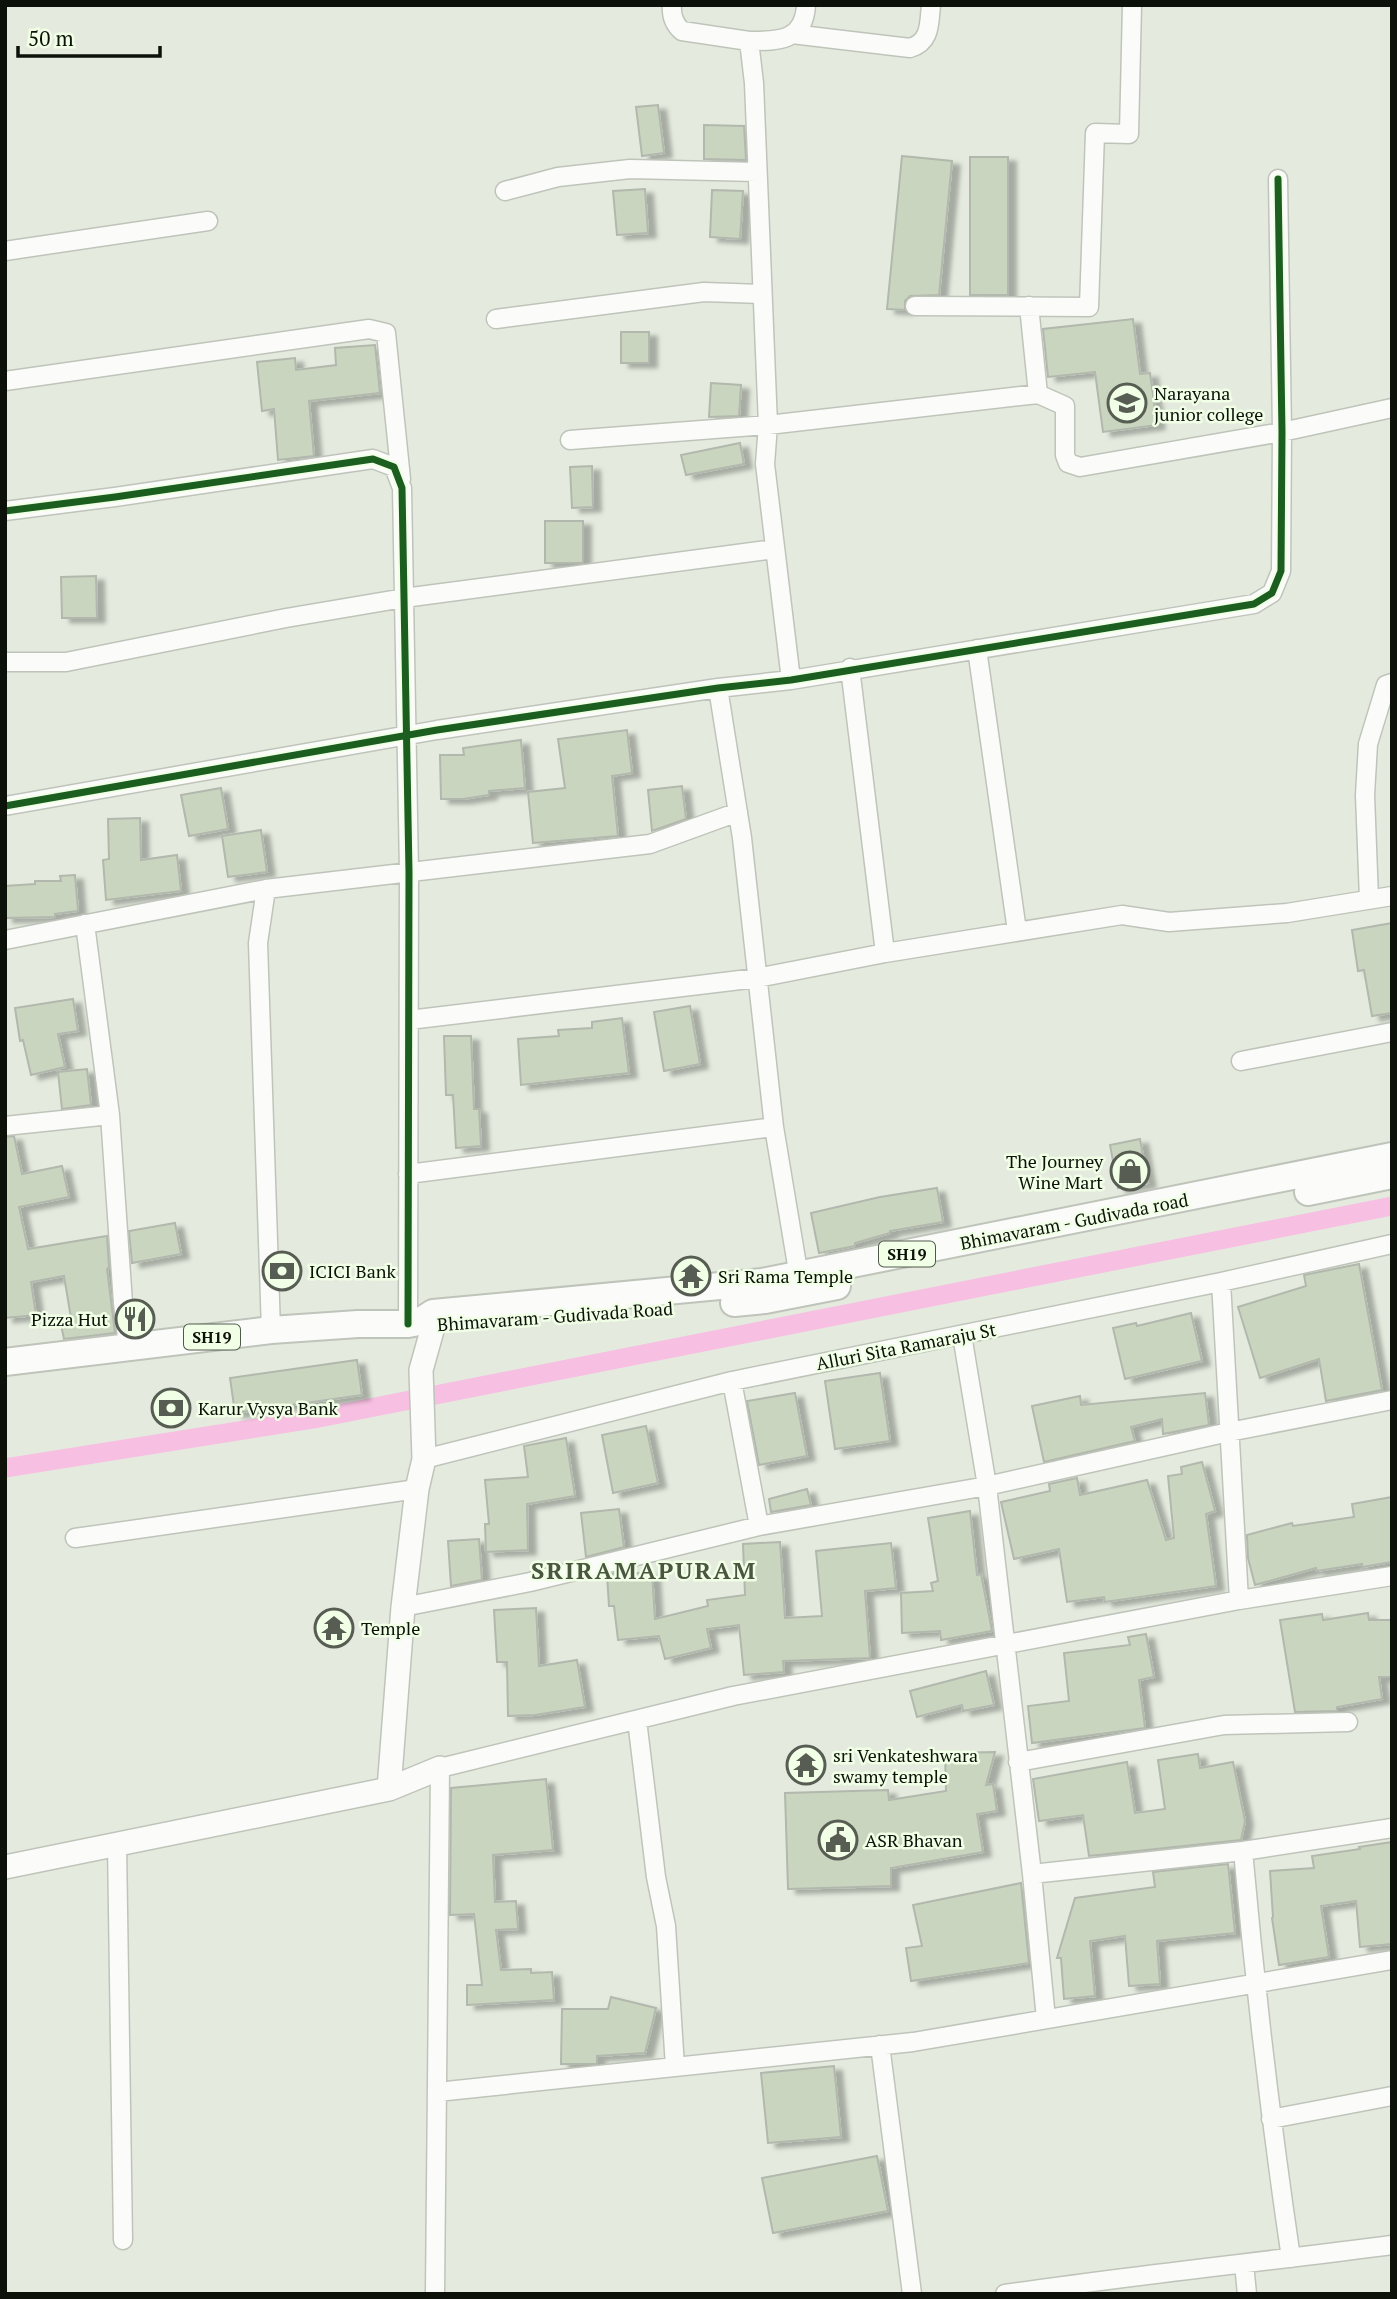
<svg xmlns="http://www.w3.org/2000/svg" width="1397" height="2299" viewBox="0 0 1397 2299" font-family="'PT Serif',serif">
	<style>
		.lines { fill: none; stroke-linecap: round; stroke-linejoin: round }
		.canal { stroke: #f7c0e2; stroke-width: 19 }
		.building { fill: #cad5bf; stroke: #b2b8ad; stroke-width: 2; filter: url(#shadow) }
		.street-casing { stroke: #bfc4ba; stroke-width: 21 }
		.secondary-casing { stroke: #bfc4ba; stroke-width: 26 }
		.primary-casing { stroke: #bfc4ba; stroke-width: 30 }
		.street { stroke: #fbfcfa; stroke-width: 18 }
		.secondary { stroke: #fbfcfa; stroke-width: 23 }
		.primary { stroke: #fbfcfa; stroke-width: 26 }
		.cycleway-casing { stroke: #f0ffe5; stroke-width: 11 }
		.cycleway { stroke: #1b5e20; stroke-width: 7 }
		.labels { text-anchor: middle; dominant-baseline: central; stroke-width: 5; stroke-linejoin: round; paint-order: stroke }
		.shield { fill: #f0ffe5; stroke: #50584b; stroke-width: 2 }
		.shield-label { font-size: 16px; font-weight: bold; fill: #0c1109 }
		.poi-label { font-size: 18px; fill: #0c1109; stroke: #f0ffe5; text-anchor: start }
		.street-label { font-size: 18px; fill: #0c1109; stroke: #f0ffe5 }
		.district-label { font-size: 24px; font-weight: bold; letter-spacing: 2px; fill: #4b5641; stroke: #f0ffe5 }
	</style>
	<defs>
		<filter id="shadow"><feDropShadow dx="8" dy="4.5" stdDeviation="2" flood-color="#0004"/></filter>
	</defs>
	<rect width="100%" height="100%" fill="#e4ebde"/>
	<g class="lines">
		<path class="canal" d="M5 1468 319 1418 1392 1206"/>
	</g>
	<path class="building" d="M658 105 664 153 642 156 636 107Z
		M704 125 744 126 746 160 704 159Z
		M902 156 952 161 939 295 910 296 905 301V310L887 309Z
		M970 157H1008V295H970Z
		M645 189 648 233 617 235 613 191Z
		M712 190 743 191 740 239 710 237Z
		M1133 319 1140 374 1150 373 1157 425 1103 432 1095 372 1048 377 1043 329Z
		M621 332H649V363H621Z
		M375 345 380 393 309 401 314 456 278 460 274 409 262 411 257 362 295 358 296 370 336 365 335 348Z
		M711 383 741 385 739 416 709 417Z
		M740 443 744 464 686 475 681 455Z
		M592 466 593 507 572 508 570 467Z
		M545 521H583V563H545Z
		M96 576 97 618H62L61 577Z
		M627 730 632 773 612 776 618 836 533 843 528 792 565 788 558 739Z
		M521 740 525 788 489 791V795L463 799H441L440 755H464L463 748Z
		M682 786 686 819 652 831 648 790Z
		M221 788 228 829 189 836 181 795Z
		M140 818 141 860 177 855 181 891 106 900 103 860 109 859 108 819Z
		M261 830 267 872 228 877 222 836Z
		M75 875 78 911 55 914V917L5 918V886L35 884V881H61L60 876Z
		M1392 923V1013L1372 1016 1364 970 1358 971 1352 930Z
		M73 999 78 1031 58 1034 65 1067 31 1075 23 1040 20 1041 15 1008Z
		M690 1006 700 1064 664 1071 654 1012Z
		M622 1018 629 1073 521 1085 518 1039 559 1036 558 1030 592 1028V1022Z
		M444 1036H471L474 1109H479L481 1146 456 1148 453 1095H446Z
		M87 1069 91 1105 62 1109 58 1072Z
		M14 1136 22 1174 62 1166 69 1197 19 1207 28 1249 107 1236 109 1267 107 1269 115 1333 64 1339 60 1320 71 1318 64 1276 31 1282 36 1315 5 1318V1137Z
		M1140 1139 1148 1183 1118 1188 1110 1145Z
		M937 1188 943 1222 890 1231V1233L855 1243V1246L819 1253 811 1213 880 1197Z
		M175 1223 181 1254 132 1263 129 1231Z
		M1359 1264 1382 1390 1326 1401 1319 1359 1260 1378 1238 1307 1306 1286 1304 1275Z
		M1191 1313 1202 1361 1125 1379 1113 1328 1136 1323 1137 1326Z
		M357 1360 362 1395 235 1413 230 1378Z
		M880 1373 890 1441 835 1449 825 1381Z
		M795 1393 807 1456 759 1465 747 1401Z
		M1205 1393 1209 1425 1163 1434 1162 1419 1131 1427 1135 1441 1044 1462 1032 1406 1080 1396 1081 1405Z
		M646 1426 658 1483 613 1493 602 1435Z
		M566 1438 575 1496 527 1504 528 1550 486 1552 485 1524H489L485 1480 528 1477 524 1446Z
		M1202 1462 1215 1511 1206 1514 1216 1586 1105 1602 1104 1597 1067 1602 1059 1549 1014 1559 1001 1502 1050 1491 1049 1484 1077 1478 1080 1495 1147 1480 1166 1540 1174 1538 1168 1476 1182 1474 1181 1467Z
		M807 1489 811 1505 771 1512 769 1499Z
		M1392 1497V1562L1362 1567V1564L1317 1571 1316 1568 1255 1585 1248 1558 1247 1535 1292 1523 1293 1526 1354 1517 1352 1504Z
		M619 1509 624 1547 586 1557 581 1513Z
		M970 1511 977 1575 981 1574 992 1631 941 1640 940 1631 902 1633 901 1593 933 1591 931 1583 938 1581 928 1518Z
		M479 1539 482 1580 451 1586 448 1541Z
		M780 1542 785 1618 822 1616 816 1551 891 1543 896 1588 865 1591 870 1658 783 1661 784 1672 744 1675 739 1625 707 1629 711 1648 665 1659 659 1636 618 1640 614 1606H609L607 1575 626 1570 627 1574 652 1572 655 1619 708 1606 707 1600 745 1595 743 1544Z
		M536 1608 539 1666 577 1660 585 1707 535 1715 508 1716 507 1662H497L494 1610Z
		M1368 1613 1369 1620H1392V1677H1379L1382 1699 1337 1707V1711L1295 1712 1280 1620 1322 1614 1323 1620Z
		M1146 1634 1154 1677 1139 1680 1145 1728 1032 1743 1028 1706 1069 1701 1064 1653 1130 1645 1128 1637Z
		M986 1671 994 1705 963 1711 962 1705 917 1717 910 1691Z
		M995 1752 986 1785 993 1784 997 1811 977 1814 983 1852 891 1868V1886L788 1889 785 1793 888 1790 889 1800 946 1791 945 1753Z
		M1198 1754 1200 1768 1233 1762 1245 1821 1241 1840 1089 1856 1083 1815 1039 1821 1033 1779 1127 1762 1135 1813 1165 1809 1158 1760Z
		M546 1779 553 1850 493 1855 495 1902 516 1901 518 1929 496 1930 501 1970 531 1969V1973L552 1972 554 2000 467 2005V1985H482L474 1914 450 1915 451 1788Z
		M1392 1842V1944L1360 1947 1356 1901 1321 1906 1329 1957 1279 1965 1272 1918 1273 1917 1270 1871 1314 1868 1312 1856 1360 1849 1359 1847Z
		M1228 1864 1235 1933 1157 1941 1160 1984 1129 1986 1125 1936 1090 1941 1095 1996 1064 1999 1061 1958H1057L1075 1898 1155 1887 1153 1872Z
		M1021 1883 1029 1963 911 1981 906 1948 922 1946 913 1905Z
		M611 1997 656 2008 645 2053 597 2056V2064H561L562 2009H608Z
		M834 2066 841 2137 768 2143 761 2073Z
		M877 2156 888 2211 773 2233 762 2178Z"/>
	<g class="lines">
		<defs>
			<path id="street" d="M672 5C671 16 674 24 682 31L749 41
				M792 34 910 48C931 42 929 23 931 5
				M505 191 558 177 630 169 757 172
				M5 251 208 221
				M915 306 1089 307 1095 133 1129 134 1132 5
				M1029 306 1038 394
				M496 319 704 292 762 294
				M5 381 369 329 386 333 401 479
				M570 440 768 425 1038 394 1065 406V455L1068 463 1080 467 1282 432 1392 408
				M5 511 115 497 373 459 394 467 402 488 409 872 408 1324
				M977 649 1017 931
				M5 662H66L286 618 404 598 775 549
				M850 668 885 953
				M791 680 765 464 768 425 754 83 749 41C777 41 804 42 806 5
				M718 688 742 838 774 1127 800 1283
				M5 806 437 730 718 688 791 680 1254 604 1272 593 1281 571 1282 432 1278 179
				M266 889 650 844 738 812
				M1369 899 1365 795 1368 744 1386 685 1392 683
				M85 924 110 1115 123 1303 128 1346
				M5 940 266 889 258 943 271 1330
				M409 1020 757 978 885 953 1122 915 1169 922 1287 913 1392 896
				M1241 1061 1392 1032
				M5 1126 110 1115
				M408 1174 774 1127
				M1221 1282 1239 1600
				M962 1335 987 1486 1032 1874 1046 2019
				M732 1381 759 1526
				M424 1459 732 1381 1221 1282 1392 1244
				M75 1538 417 1489
				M403 1607 530 1582 759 1526 987 1486 1229 1432 1392 1400
				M637 1720 656 1877 666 1926 675 2067
				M1018 1762 1224 1725 1348 1722
				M117 1844 123 2240
				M1243 1851C1255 1987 1271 2123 1291 2258
				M1032 1874 1243 1851 1392 1828
				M880 2045 912 2294
				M437 2092 913 2042 1392 1960
				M1271 2119 1392 2096
				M1244 2264 1247 2294
				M435 2294 440 1768 733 1696 1239 1600 1392 1576
				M1005 2294C1134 2275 1263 2262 1392 2245"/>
			<path id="secondary" d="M389 1789 403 1607 417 1489 424 1459 421 1370 433 1327V1313
				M5 1867 389 1789 440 1768"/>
			<path id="primary" d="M1308 1192 1392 1175
				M734 1303 765 1300 837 1286
				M5 1362 271 1330 358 1324H408L419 1322 433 1313 762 1282 1392 1156"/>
		</defs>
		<use href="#street" class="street-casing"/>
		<use href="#secondary" class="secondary-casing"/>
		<use href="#primary" class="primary-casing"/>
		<use href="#street" class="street"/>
		<use href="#secondary" class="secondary"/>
		<use href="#primary" class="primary"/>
		<defs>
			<path id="cycleway" d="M5 511 115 497 373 459 394 467 402 488 409 872 408 1324
				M5 806 437 730 718 688 791 680 1254 604 1272 593 1281 571 1282 432 1278 179"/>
		</defs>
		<use href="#cycleway" class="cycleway-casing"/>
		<use href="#cycleway" class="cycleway"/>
	</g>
	<defs>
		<symbol id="university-ring" viewBox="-11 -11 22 22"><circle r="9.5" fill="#f0ffe5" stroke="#585d54" stroke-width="1.5"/><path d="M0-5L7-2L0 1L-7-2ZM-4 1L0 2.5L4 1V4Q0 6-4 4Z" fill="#585d54"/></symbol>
		<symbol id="shop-ring" viewBox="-11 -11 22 22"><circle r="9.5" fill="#f0ffe5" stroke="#585d54" stroke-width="1.5"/><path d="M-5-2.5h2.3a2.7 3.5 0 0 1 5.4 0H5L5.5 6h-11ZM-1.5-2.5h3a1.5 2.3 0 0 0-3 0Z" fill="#585d54"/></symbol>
		<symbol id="bank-ring" viewBox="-11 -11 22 22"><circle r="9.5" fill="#f0ffe5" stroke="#585d54" stroke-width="1.5"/><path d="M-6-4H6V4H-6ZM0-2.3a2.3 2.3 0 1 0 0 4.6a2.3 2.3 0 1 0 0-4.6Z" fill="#585d54"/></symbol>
		<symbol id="temple-ring" viewBox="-11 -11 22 22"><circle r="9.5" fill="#f0ffe5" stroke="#585d54" stroke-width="1.5"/><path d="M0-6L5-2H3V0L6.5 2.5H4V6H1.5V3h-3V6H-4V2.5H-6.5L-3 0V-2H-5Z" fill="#585d54"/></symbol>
		<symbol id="restaurant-ring" viewBox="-11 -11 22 22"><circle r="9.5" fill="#f0ffe5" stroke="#585d54" stroke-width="1.5"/><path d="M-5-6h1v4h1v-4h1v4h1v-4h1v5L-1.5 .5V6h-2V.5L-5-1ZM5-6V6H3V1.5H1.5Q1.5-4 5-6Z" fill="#585d54"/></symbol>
		<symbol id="civic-ring" viewBox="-11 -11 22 22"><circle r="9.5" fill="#f0ffe5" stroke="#585d54" stroke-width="1.5"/><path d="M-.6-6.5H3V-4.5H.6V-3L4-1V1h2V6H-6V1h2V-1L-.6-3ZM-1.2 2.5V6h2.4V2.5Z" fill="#585d54"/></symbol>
	</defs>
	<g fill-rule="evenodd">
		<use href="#university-ring" x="1105" y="381" width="44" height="44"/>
		<use href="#shop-ring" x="1108" y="1149" width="44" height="44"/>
		<use href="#bank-ring" x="260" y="1249" width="44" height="44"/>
		<use href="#temple-ring" x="669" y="1254" width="44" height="44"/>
		<use href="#restaurant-ring" x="113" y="1297" width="44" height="44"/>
		<use href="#bank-ring" x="149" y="1386" width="44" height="44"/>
		<use href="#temple-ring" x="312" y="1606" width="44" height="44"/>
		<use href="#temple-ring" x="784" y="1743" width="44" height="44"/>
		<use href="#civic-ring" x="816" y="1818" width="44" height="44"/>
	</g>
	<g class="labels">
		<g class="shield">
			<rect x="879" y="1241.5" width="56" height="25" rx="5"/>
			<rect x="184" y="1324.5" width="56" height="25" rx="5"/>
		</g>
		<g class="shield-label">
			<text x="907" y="1254">SH19</text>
			<text x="212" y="1337">SH19</text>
		</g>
		<g class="poi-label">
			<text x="1154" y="393">Narayana<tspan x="1154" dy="21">junior college</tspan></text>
			<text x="1103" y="1161" text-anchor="end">The Journey<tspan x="1103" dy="21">Wine Mart</tspan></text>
			<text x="309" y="1271">ICICI Bank</text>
			<text x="718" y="1276">Sri Rama Temple</text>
			<text x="108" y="1319" text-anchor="end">Pizza Hut</text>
			<text x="198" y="1408">Karur Vysya Bank</text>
			<text x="361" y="1628">Temple</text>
			<text x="833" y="1755">sri Venkateshwara<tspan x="833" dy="21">swamy temple</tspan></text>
			<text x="865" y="1840">ASR Bhavan</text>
		</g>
		<g class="street-label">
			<text transform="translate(1074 1221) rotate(-11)">Bhimavaram - Gudivada road</text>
			<text transform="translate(555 1316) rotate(-4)">Bhimavaram - Gudivada Road</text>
			<text transform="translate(906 1346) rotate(-11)">Alluri Sita Ramaraju St</text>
		</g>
		<g class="district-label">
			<text x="644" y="1570">SRIRAMAPURAM</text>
		</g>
	</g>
	<rect width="1397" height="2299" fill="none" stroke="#0c1109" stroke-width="14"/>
	<path d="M18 46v10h142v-10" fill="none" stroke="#0c1109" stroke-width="3.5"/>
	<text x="28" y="46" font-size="21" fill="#0c1109" stroke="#f0ffe5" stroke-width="5" paint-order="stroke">50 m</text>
</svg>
